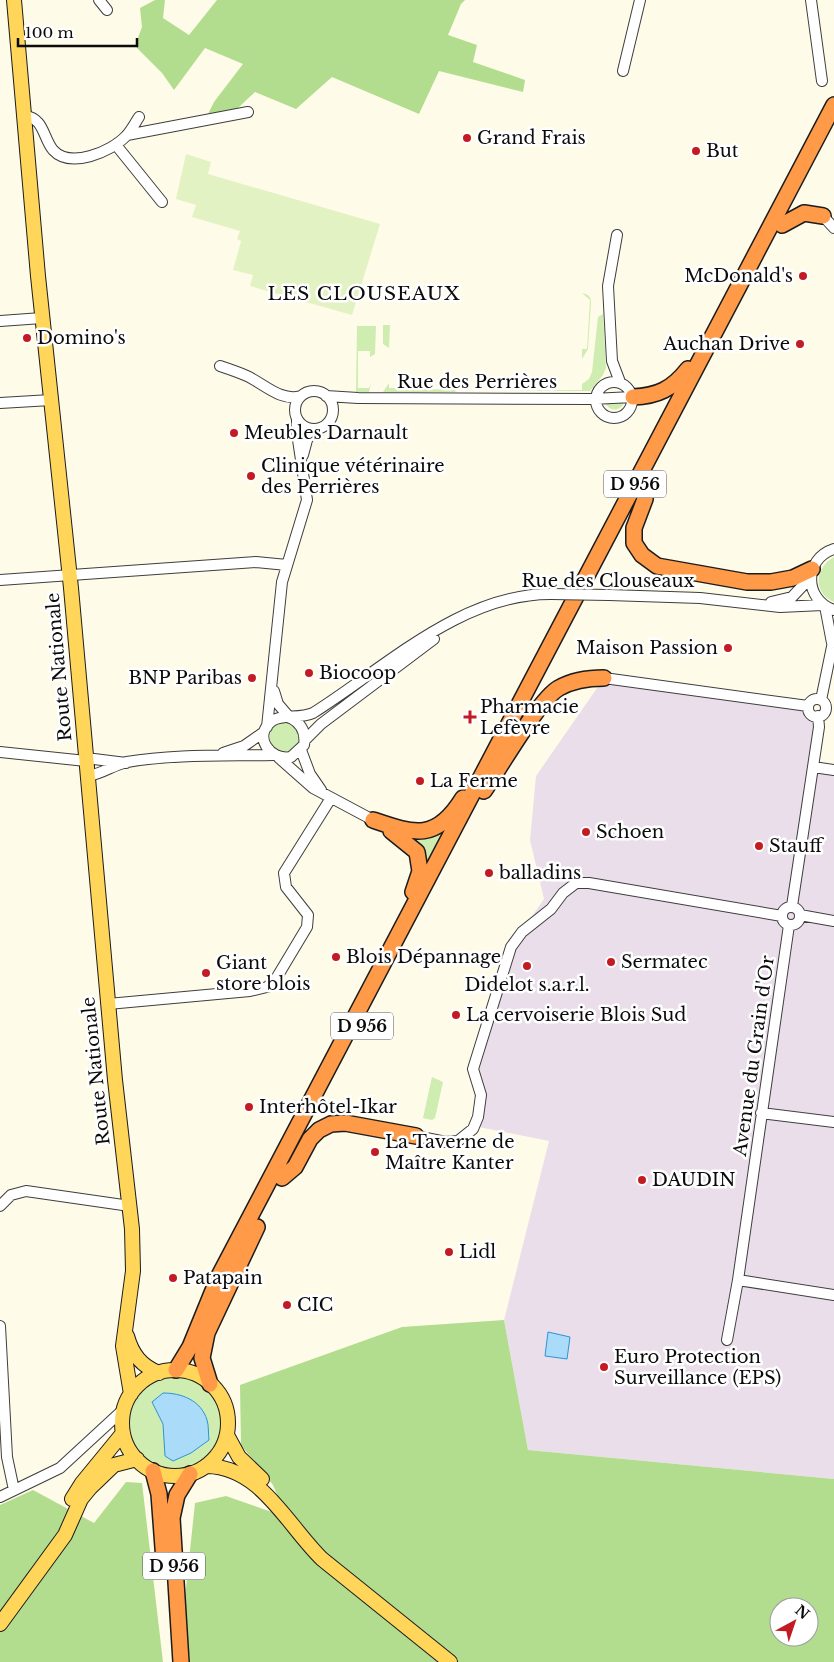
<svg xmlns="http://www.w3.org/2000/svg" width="834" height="1662" viewBox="0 0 834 1662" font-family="'Libre Baskerville',serif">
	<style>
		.industrial { fill: #eadeeb }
		.green { fill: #cfecb1 }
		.forest { fill: #b2dd8f; fill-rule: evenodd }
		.pitch { fill: #e2f2c3 }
		.water { fill: #aadcfa; stroke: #2c93d6 }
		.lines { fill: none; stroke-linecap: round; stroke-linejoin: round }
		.minor-casing { stroke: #3e3e3e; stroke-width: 12 }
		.major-casing { stroke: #1c1c1c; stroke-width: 16 }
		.highway-casing { stroke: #1c1c1c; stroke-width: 18 }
		.minor { stroke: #fff; stroke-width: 10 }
		.major { stroke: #ffd659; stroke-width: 14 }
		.highway { stroke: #ff9b48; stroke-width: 15 }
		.minor-bridge-casing { stroke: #3e3e3e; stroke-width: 12; stroke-linecap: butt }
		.minor-bridge { stroke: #fff; stroke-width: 10 }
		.poi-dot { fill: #c31b23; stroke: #fff; stroke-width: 2 }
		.labels { text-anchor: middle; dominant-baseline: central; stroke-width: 5; stroke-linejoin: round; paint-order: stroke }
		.shield { fill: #fff; stroke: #545454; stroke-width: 1 }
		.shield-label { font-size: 16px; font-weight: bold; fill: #0b0b0b }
		.poi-label { font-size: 18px; fill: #0b0b0b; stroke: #fff; text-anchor: start }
		.street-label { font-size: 18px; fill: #0b0b0b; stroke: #fff }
		.neighbourhood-label { font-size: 19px; letter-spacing: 1px; fill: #0b0b0b; stroke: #fff }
	</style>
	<rect width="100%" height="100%" fill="#fffbe9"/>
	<path class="industrial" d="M604 678 797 704 819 727 813 766 834 770V1479L528 1450 504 1320 549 1141 474 1126 481 1095 473 1068 511 947 544 899 530 840 536 776Z"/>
	<path class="green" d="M582 293C587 294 591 296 591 302L588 349 582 359V349H587L590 300Z
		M603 314 606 368 603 375 590 391H494L582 390V384L589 379 592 372 598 317Z
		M383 325H390L389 348 383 344Z
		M357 326H376L375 354 370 357V351H358V388H369L371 383 369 392H356Z
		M389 383V388L457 390 455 392H383Z
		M625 400C622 411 611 413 605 403Z
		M834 557V602C812 593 815 567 834 557Z
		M269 737a15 15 0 1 1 30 0a15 15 0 1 1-30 0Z
		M450 818 427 865 412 838Z
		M432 1077 443 1082 435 1118 432 1120 423 1118Z
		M128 1423a47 47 0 1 1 94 0a47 47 0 1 1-94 0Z"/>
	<path class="forest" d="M155 0H165L163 18 189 35 217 0H465L461 4 448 35 477 45 473 62 525 80 523 92 439 71 419 114 332 77 296 109 255 92 225 120 207 116 214 102 243 64 205 48 174 90 162 73 135 46 142 27 140 8Z
		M504 1320 528 1450 834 1479V1662H190L184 1607 195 1503 226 1496 286 1517 273 1485 241 1445 240 1385 402 1327ZM779 1607H809V1637H779Z
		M126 1482 142 1483 163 1662H0V1505L33 1490 94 1523Z"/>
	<path class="pitch" d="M186 154 211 162 208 174 380 224 352 315 250 286 253 275 233 270 241 241 237 239 240 231 192 217 196 205 176 199Z"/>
	<path class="water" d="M548 1332 570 1337 567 1359 545 1356Z
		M163 1393C181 1393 201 1400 207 1420 209 1426 208 1434 209 1440L191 1453 173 1461 165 1456 163 1424 152 1402Z"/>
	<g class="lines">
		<defs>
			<path id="minor" d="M99 0 107 10
				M811 0 822 81
				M623 71 640 0
				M25 116C44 118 43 138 53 150 70 169 111 152 126 136 131 131 135 123 139 117
				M127 135 248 112
				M116 145 162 202
				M823 216 834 228
				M617 235 608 286 612 361 620 382
				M0 321 42 318
				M220 366C229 369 238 372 247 376 264 384 281 402 301 396
				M596 400a18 18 0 1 1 36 0a18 18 0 1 1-36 0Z
				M295 410a19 19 0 1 1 38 0a19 19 0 1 1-38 0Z
				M326 396 358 398 592 399 633 397
				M0 403 51 400
				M303 455 307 440 314 429
				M834 549C803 559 804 600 834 610
				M0 580 256 562 287 565
				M609 595 700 598 780 607 823 605
				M771 602 792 597 810 578
				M825 606 832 643
				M604 678 808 706
				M274 691 278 704 290 718
				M808 708a9 9 0 1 1 18 0a9 9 0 1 1-18 0Z
				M821 700 834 637
				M291 718C302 724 306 733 304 745L291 757C270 761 252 736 272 721 281 714 300 719 313 713 386 667 462 593 552 594
				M267 727 282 582 307 500 297 433V420
				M305 740 321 724 434 639
				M301 750 310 774 321 790
				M0 752 86 761
				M223 753 244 746 264 732
				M86 758 126 763
				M279 758 313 788 373 820
				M813 767 834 770
				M88 776C102 774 113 765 127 762 173 754 226 756 273 755
				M792 906 819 727 818 716
				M782 916a9 9 0 1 1 18 0a9 9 0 1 1-18 0Z
				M800 915 834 921
				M108 1004 250 991 267 987 274 982 307 927 308 915 286 887 284 873 331 798
				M761 1113 834 1122
				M416 1136 446 1142 458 1141 473 1129 478 1117 481 1095 473 1069 511 947 522 932 551 909 563 893 576 883H589L782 916
				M0 1206 11 1195 26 1191 130 1206
				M738 1280 834 1295
				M0 1326 7 1457 14 1490
				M727 1340 738 1280 789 925
				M0 1497 60 1468 124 1409"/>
			<path id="major" d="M14 0 38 276 71 588 115 1080 132 1229 133 1271 123 1346 131 1394
				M127 1336C132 1354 141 1366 159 1373
				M122 1423a53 53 0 1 1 106 0a53 53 0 1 1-106 0Z
				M227 1435 239 1457 262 1479
				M207 1466C261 1467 287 1525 322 1559L450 1662
				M72 1499 82 1483 123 1433
				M0 1624 65 1535 81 1499 90 1488 114 1465 137 1459"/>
			<path id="highway" d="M782 225 804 213 823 216
				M633 397C658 396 672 389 688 369
				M646 483 645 499 634 528V543L642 555 657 566 747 582H771L793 578 812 569
				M484 791C499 769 540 698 559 688 573 680 589 678 604 678
				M373 820C414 834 436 842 463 798
				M391 831 417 852 420 871 413 892
				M282 1178 295 1167 310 1139 319 1130 331 1124 345 1123 416 1136
				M176 1370 190 1347 219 1276 834 105
				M210 1384 202 1358 207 1333 257 1227
				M153 1471 159 1494 164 1561
				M181 1662 172 1518 177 1495 190 1474"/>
		</defs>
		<use href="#minor" class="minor-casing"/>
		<use href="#major" class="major-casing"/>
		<use href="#highway" class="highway-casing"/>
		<use href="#minor" class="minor"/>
		<use href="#major" class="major"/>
		<use href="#highway" class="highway"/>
		<defs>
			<path id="minor-bridge" d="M552 594 609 595"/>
		</defs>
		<use href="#minor-bridge" class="minor-bridge-casing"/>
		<use href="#minor-bridge" class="minor-bridge"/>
	</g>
	<g class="poi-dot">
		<circle cx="467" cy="138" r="5"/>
		<circle cx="696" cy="151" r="5"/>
		<circle cx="803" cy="276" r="5"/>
		<circle cx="27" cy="338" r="5"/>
		<circle cx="800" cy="344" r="5"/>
		<circle cx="234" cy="433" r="5"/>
		<circle cx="251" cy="476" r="5"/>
		<circle cx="728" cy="648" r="5"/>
		<circle cx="309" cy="673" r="5"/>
		<circle cx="252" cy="678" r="5"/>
		<path d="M467.5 709.5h5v5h5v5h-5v5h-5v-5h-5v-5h5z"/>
		<circle cx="420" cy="781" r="5"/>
		<circle cx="586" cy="832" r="5"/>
		<circle cx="759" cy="846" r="5"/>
		<circle cx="489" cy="873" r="5"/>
		<circle cx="336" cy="957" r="5"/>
		<circle cx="611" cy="962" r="5"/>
		<circle cx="527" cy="966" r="5"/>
		<circle cx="206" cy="973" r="5"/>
		<circle cx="456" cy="1015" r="5"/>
		<circle cx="249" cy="1107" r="5"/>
		<circle cx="375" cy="1152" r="5"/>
		<circle cx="642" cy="1180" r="5"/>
		<circle cx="449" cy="1252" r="5"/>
		<circle cx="173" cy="1278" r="5"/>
		<circle cx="287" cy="1305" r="5"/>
		<circle cx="604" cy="1367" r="5"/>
	</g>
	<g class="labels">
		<g class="shield">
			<rect x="604" y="470.5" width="62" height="27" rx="4"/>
			<rect x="331" y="1012.5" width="62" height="27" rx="4"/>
			<rect x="143" y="1552.5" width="62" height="27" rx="4"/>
		</g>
		<g class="shield-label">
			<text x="635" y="484">D 956</text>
			<text x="362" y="1026">D 956</text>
			<text x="174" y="1566">D 956</text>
		</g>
		<g class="poi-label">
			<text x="477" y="138">Grand Frais</text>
			<text x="706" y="151">But</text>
			<text x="793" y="276" text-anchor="end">McDonald's</text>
			<text x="37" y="338">Domino's</text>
			<text x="790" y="344" text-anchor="end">Auchan Drive</text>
			<text x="244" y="433">Meubles Darnault</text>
			<text x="261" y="466">Clinique vétérinaire<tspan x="261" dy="21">des Perrières</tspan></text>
			<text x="718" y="648" text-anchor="end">Maison Passion</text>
			<text x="319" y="673">Biocoop</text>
			<text x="242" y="678" text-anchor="end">BNP Paribas</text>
			<text x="480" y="707">Pharmacie<tspan x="480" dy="21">Lefèvre</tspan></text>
			<text x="430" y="781">La Ferme</text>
			<text x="596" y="832">Schoen</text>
			<text x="769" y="846">Stauff</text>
			<text x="499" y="873">balladins</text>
			<text x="346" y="957">Blois Dépannage</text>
			<text x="621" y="962">Sermatec</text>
			<text x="216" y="963">Giant<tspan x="216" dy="21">store blois</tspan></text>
			<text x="527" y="985" text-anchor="middle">Didelot s.a.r.l.</text>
			<text x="466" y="1015">La cervoiserie Blois Sud</text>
			<text x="259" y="1107">Interhôtel-Ikar</text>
			<text x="385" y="1142">La Taverne de<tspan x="385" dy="21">Maître Kanter</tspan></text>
			<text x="652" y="1180">DAUDIN</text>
			<text x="459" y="1252">Lidl</text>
			<text x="183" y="1278">Patapain</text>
			<text x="297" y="1305">CIC</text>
			<text x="614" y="1357">Euro Protection<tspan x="614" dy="21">Surveillance (EPS)</tspan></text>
		</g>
		<g class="street-label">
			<text x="477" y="382">Rue des Perrières</text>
			<text x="608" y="581">Rue des Clouseaux</text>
			<text transform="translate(59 667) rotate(-95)">Route Nationale</text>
			<text transform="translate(754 1056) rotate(-82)">Avenue du Grain d'Or</text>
			<text transform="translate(96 1071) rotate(-96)">Route Nationale</text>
		</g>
		<g class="neighbourhood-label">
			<text x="364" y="293">LES CLOUSEAUX</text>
		</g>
	</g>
	<g transform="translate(794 1622) rotate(40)"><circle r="24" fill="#ffffff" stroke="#9d9d9d"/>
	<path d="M0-4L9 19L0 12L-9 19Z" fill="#c31b23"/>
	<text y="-8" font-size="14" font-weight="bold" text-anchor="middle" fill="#0b0b0b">N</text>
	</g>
	<path d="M18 38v8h119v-8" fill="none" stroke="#0b0b0b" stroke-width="2.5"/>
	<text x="25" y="38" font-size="15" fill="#0b0b0b" stroke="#ffffff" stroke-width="4" paint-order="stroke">100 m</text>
</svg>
